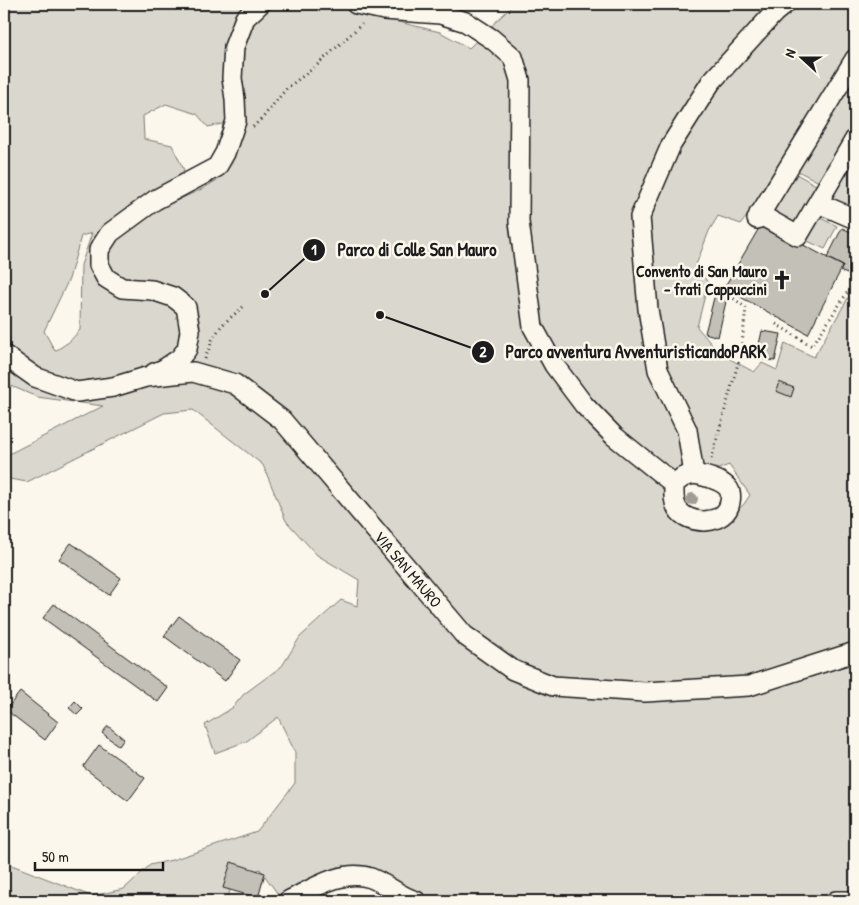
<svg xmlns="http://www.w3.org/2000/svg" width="859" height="905" viewBox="0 0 859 905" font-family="'Patrick Hand',sans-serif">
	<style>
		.green { fill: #dad7ce; stroke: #7b7a75; fill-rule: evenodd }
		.building { fill: #c3c0b8; stroke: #1c1c1c }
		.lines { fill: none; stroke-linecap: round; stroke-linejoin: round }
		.minor-casing { stroke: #1c1c1c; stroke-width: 22 }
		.path { stroke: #1c1c1c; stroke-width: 3; stroke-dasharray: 1 4; stroke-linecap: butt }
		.minor { stroke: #fbf7ec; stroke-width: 19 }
		.tree { fill: #a09d97 }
		.labels { text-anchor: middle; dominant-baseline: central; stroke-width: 5; stroke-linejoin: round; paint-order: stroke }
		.poi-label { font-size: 16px; font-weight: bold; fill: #1c1c1c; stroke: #fbf7ec; text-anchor: end }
		.street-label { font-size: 16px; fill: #1c1c1c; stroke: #fbf7ec }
		.leader { fill: none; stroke: #1c1c1c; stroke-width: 2 }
		.callout-dot { fill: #1c1c1c; stroke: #fbf7ec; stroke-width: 2 }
		.mark-label { font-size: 15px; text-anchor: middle; font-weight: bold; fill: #fff }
		.callout-label { font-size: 18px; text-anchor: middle; font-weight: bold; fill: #1c1c1c; stroke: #fbf7ec; stroke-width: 5; stroke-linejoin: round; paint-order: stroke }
	</style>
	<rect width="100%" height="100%" fill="#fbf7ec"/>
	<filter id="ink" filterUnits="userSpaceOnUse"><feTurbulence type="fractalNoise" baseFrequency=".02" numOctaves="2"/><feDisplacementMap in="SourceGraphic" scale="10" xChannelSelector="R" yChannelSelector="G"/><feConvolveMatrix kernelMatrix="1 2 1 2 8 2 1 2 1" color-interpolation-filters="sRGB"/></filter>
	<g filter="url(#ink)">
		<path class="green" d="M4 4H371L374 16 440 32 469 48 514 4H855V127L823 184 792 168 780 165 825 190 799 228 756 204 741 224 718 216 709 231 696 265 708 283 697 327 719 353 754 372 762 363 777 370 785 343 814 357 852 291 855 293V901H826L818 898H806L804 901H385L365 880 282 900 260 869 234 881 226 901H10L4 899V862L91 896 124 889 150 865 172 860 257 832 295 783V752L278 717 247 741 215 753 205 725 232 708 244 694 282 666 300 637 341 600 357 606 359 580 317 555 286 521 263 465 193 410 164 413 27 482 4 478V460L7 455 103 406 37 397 4 383V369L10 338 4 331ZM166 104 197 114 208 127 222 124 227 145 210 169 217 180 204 188 176 201 164 188 184 170 172 145 144 139 143 116ZM92 233 81 265 80 330 69 342 55 351 44 331 69 279 81 236ZM689 465 710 472 729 465 750 495 744 504 727 520 668 507Z
			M855 144V210L827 196Z
			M816 216 837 226 825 249 803 239Z"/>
		<path class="building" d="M762 223 843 266 808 334 724 288Z
			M853 226 855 227V269L852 276 840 271 843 266 827 258 842 228 851 232Z
			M715 294 727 297 718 337 705 333Z
			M762 331 781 334 775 361 756 358Z
			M779 382 794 388 791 397 776 391Z
			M71 543 121 578 109 595 59 559Z
			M54 604 168 688 158 702 43 618Z
			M179 616 240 660 225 681 164 636Z
			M20 692 58 722 45 740 6 710Z
			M75 701 83 709 77 715 69 708Z
			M108 726 124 739 119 746 102 733Z
			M99 745 145 778 128 801 83 767Z
			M231 862 265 873 258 898 223 888Z"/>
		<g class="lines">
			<defs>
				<g id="minor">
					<path d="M356 4 384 10 440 14 466 22 492 39 513 57 520 80 519 222 533 327 554 365 584 405 614 436 674 484"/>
					<path d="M818 203 855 219"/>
					<path d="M759 214 798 236 855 139"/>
					<path d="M757 219 855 59"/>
					<path id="s1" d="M4 355 35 377 77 392 113 387 146 377 193 372 235 384 282 420 464 635 513 670 553 686 645 692 749 686 855 652"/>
					<path d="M154 373 164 369 179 359 187 349 190 331 186 307 173 297 152 290 122 288 106 278 99 265V250L110 233 155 200 217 167 225 153 236 121 235 99 232 78 234 47 245 18 260 4"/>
					<path d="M694 474 687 430 658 370 648 309 640 217 671 145 711 82 774 13 785 4"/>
					<path d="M694 474C704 476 720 479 727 487 731 491 731 497 730 502 727 525 688 527 677 508 673 501 674 492 674 484L683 477Z"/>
					<path d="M288 901C312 889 343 868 371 878 387 884 400 897 416 901"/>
					<path d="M836 901H855"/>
				</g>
			</defs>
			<use href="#minor" class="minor-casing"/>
			<path class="path" d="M253 127 264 116 287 88 315 67 362 24
				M776 324 812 346 855 281
				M205 359 213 338 222 325 243 307
				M711 459 741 353 746 308 718 286"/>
			<use href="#minor" class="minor"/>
		</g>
		<circle class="tree" cx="692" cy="499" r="6"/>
	</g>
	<defs>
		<symbol id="church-bare" viewBox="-9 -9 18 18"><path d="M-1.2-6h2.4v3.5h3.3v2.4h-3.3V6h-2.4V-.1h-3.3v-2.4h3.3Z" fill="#1c1c1c" stroke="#fbf7ec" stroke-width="2.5" paint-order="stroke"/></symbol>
	</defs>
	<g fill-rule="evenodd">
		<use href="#church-bare" x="768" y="266" width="28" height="28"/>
	</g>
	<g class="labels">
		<g class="poi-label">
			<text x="767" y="271">Convento di San Mauro<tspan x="767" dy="18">- frati Cappuccini</tspan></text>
		</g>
		<g class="street-label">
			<text stroke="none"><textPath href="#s1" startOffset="499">VIA SAN MAURO</textPath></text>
		</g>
	</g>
	<path class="leader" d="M265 294L314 250M380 315L483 352"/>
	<g class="callout-dot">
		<circle cx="265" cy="294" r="5"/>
		<circle cx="380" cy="315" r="5"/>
		<circle cx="314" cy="250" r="12"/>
		<circle cx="483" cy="352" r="12"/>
	</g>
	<g class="mark-label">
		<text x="314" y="255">1</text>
		<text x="483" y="357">2</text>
	</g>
	<g class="callout-label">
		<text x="417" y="256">Parco di Colle San Mauro</text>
		<text x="636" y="358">Parco avventura AvventuristicandoPARK</text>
	</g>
	<rect width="859" height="905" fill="none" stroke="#fbf7ec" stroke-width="20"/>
	<rect x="10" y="10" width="839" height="885" fill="none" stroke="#1c1c1c" stroke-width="2" filter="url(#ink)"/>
	<g transform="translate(802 58) rotate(291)" stroke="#fbf7ec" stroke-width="4" paint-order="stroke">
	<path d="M0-4L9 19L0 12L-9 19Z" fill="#1c1c1c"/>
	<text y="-8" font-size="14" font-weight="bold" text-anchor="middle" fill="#1c1c1c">N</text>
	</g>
	<path d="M35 862v8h128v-8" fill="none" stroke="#1c1c1c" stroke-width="2.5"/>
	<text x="42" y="862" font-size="15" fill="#1c1c1c" stroke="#fbf7ec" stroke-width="4" paint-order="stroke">50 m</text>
</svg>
